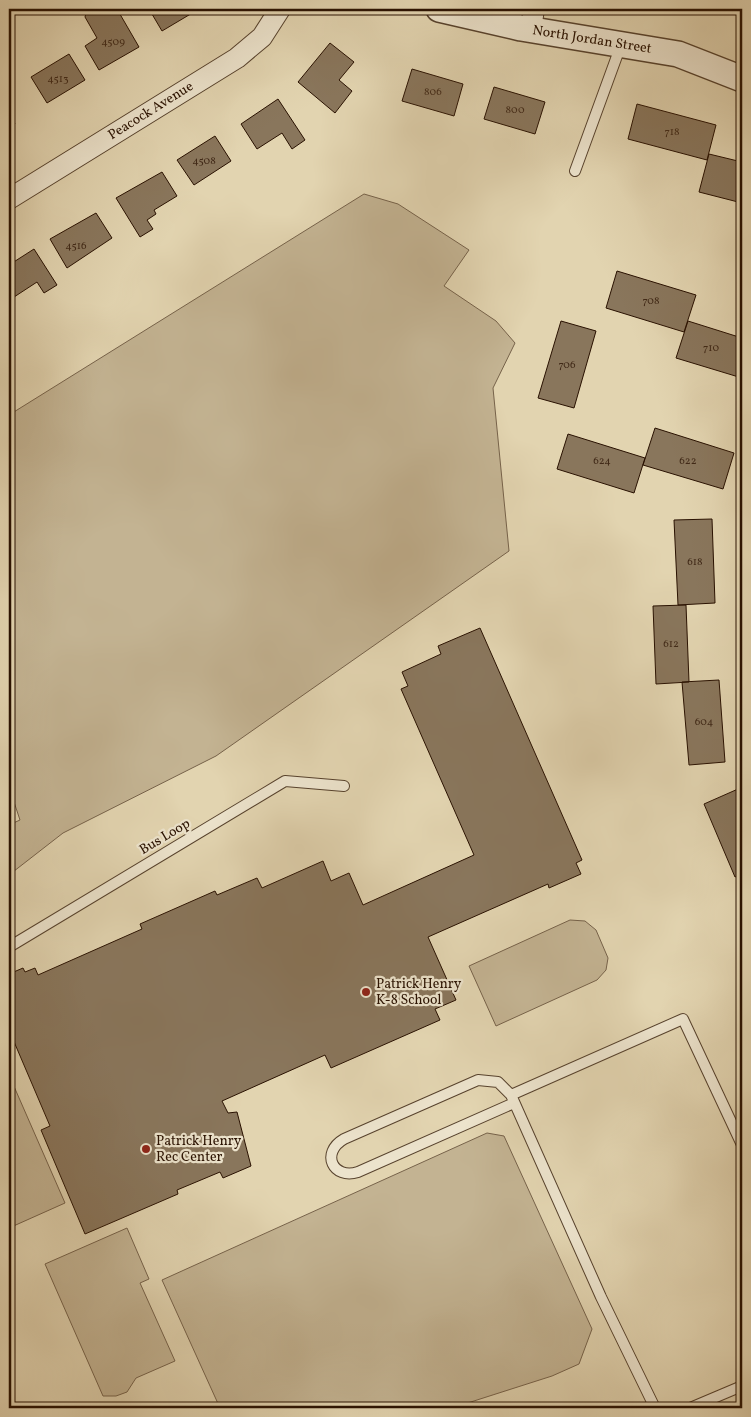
<svg xmlns="http://www.w3.org/2000/svg" width="751" height="1417" viewBox="0 0 751 1417" font-family="Vollkorn,serif">
	<style>
		.green { fill: #c3b392; stroke: #76624a }
		.building { fill: #89765c; stroke: #291101 }
		.lines { fill: none; stroke-linecap: round; stroke-linejoin: round }
		.service-casing { stroke: #57422d; stroke-width: 12 }
		.minor-casing { stroke: #57422d; stroke-width: 22 }
		.tertiary-casing { stroke: #57422d; stroke-width: 28 }
		.service { stroke: #ece3cc; stroke-width: 10 }
		.minor { stroke: #ece3cc; stroke-width: 20 }
		.tertiary { stroke: #ece3cc; stroke-width: 25 }
		.poi-dot { fill: #8f2418; stroke: #ece3cc; stroke-width: 2 }
		.labels { text-anchor: middle; dominant-baseline: central; stroke-width: 4.5; stroke-linejoin: round; paint-order: stroke }
		.number-label { font-size: 11px; fill: #412a18 }
		.street-label { font-size: 14px; fill: #291101; stroke: #ece3cc }
		.poi-label { font-size: 14px; fill: #291101; stroke: #ece3cc; text-anchor: start }
	</style>
	<rect width="100%" height="100%" fill="#e2d4b0"/>
	<filter id="stains"><feTurbulence type="fractalNoise" baseFrequency=".004" numOctaves="4"/><feColorMatrix values="0 0 0 0 .2 0 0 0 0 .09 0 0 0 0 .02 0 0 0 .5 -.17"/></filter>
	<radialGradient id="worn" r=".72"><stop offset=".6" stop-color="#630" stop-opacity="0"/><stop offset="1" stop-color="#630" stop-opacity=".3"/></radialGradient>
	<path class="green" d="M364 194 398 204 469 250 444 286 496 321 515 343 493 388 509 551 216 756 63 833 9 875V825L20 820 9 787V415Z
		M570 920 585 921 596 930 608 958 606 970 597 980 496 1026 469 966Z
		M9 1075 65 1203 9 1228Z
		M487 1133 504 1136 592 1329 579 1364 552 1376 452 1408H220L162 1280Z
		M127 1228 149 1279 140 1283 175 1361 136 1378 127 1392 116 1396H103L45 1264Z"/>
	<path class="building" d="M87 9H117L139 47 99 70 85 46 97 38 85 17Z
		M149 9H199L162 31Z
		M330 43 354 62 339 80 352 91 335 113 298 82Z
		M69 54 85 80 47 103 31 77Z
		M412 69 463 84 454 116 402 101Z
		M494 87 545 102 535 134 484 119Z
		M278 99 305 140 292 149 282 133 257 149 241 124Z
		M637 104 716 125 707 160 628 139Z
		M9 114 15 124 9 128Z
		M215 136 231 161 194 185 177 160Z
		M709 154 742 162V203L699 192Z
		M162 172 177 196 154 210 156 214 147 220 153 229 140 237 116 198Z
		M96 213 112 238 67 268 50 239Z
		M34 249 57 285 44 293 37 282 11 299 9 295V265Z
		M617 271 696 295 684 332 606 308Z
		M561 321 596 331 574 408 538 398Z
		M688 321 742 338V378L676 358Z
		M655 428 734 453 723 489 643 465Z
		M568 434 645 458 634 493 557 469Z
		M712 519 715 603 678 605 674 520Z
		M686 605 689 682 656 684 653 606Z
		M480 628 582 860 576 863 581 874 549 888 548 884 428 937 456 1000 435 1009 440 1020 331 1068 325 1055 222 1101 228 1113 237 1112 251 1166 223 1178 220 1172 177 1190 178 1194 85 1234 41 1130 50 1126 9 1030V974L23 968 25 972 35 968 38 975 142 929 140 924 215 891 217 895 257 878 262 888 323 861 331 881 349 873 363 905 474 855 401 689 408 686 402 672 441 654 438 646Z
		M719 680 725 762 689 765 682 682Z
		M738 789 742 799V874L735 877 704 804Z"/>
	<g class="lines">
		<defs>
			<path id="service" d="M575 171 621 45
				M9 947 285 781 344 786
				M511 1095 683 1019 742 1145
				M514 1103 358 1172C333 1180 320 1153 344 1139L478 1080 498 1082 511 1095 601 1297 655 1408
				M690 1408 742 1386"/>
			<path id="minor" d="M531 29 534 9
				M9 199 237 58 262 37 280 9"/>
			<path id="tertiary" d="M439 9 521 28 678 54 742 79"/>
		</defs>
		<use href="#service" class="service-casing"/>
		<use href="#minor" class="minor-casing"/>
		<use href="#tertiary" class="tertiary-casing"/>
		<use href="#service" class="service"/>
		<use href="#minor" class="minor"/>
		<use href="#tertiary" class="tertiary"/>
	</g>
	<g class="poi-dot">
		<circle cx="366" cy="992" r="5"/>
		<circle cx="146" cy="1149" r="5"/>
	</g>
	<g class="labels">
		<g class="number-label">
			<text x="113" y="42">4509</text>
			<text x="58" y="79">4513</text>
			<text x="433" y="92">806</text>
			<text x="515" y="110">800</text>
			<text x="672" y="132">718</text>
			<text x="204" y="161">4508</text>
			<text x="76" y="246">4516</text>
			<text x="651" y="301">708</text>
			<text x="711" y="348">710</text>
			<text x="567" y="365">706</text>
			<text x="602" y="461">624</text>
			<text x="688" y="461">622</text>
			<text x="695" y="562">618</text>
			<text x="671" y="644">612</text>
			<text x="704" y="722">604</text>
		</g>
		<g class="street-label">
			<text transform="translate(592 40) rotate(9)">North Jordan Street</text>
			<text transform="translate(151 111) rotate(-32)">Peacock Avenue</text>
			<text transform="translate(165 837) rotate(-31)">Bus Loop</text>
		</g>
		<g class="poi-label">
			<text x="376" y="984">Patrick Henry<tspan x="376" dy="16">K-8 School</tspan></text>
			<text x="156" y="1141">Patrick Henry<tspan x="156" dy="16">Rec Center</tspan></text>
		</g>
	</g>
	<rect width="751" height="1417" fill="none" stroke="#e2d4b0" stroke-width="30"/>
	<rect x="10" y="10" width="731" height="1397" fill="none" stroke="#291101" stroke-width="2.5"/>
	<rect x="15" y="15" width="721" height="1387" fill="none" stroke="#291101"/>
	<rect width="100%" height="100%" filter="url(#stains)"/>
	<rect width="100%" height="100%" fill="url(#worn)"/>
</svg>
